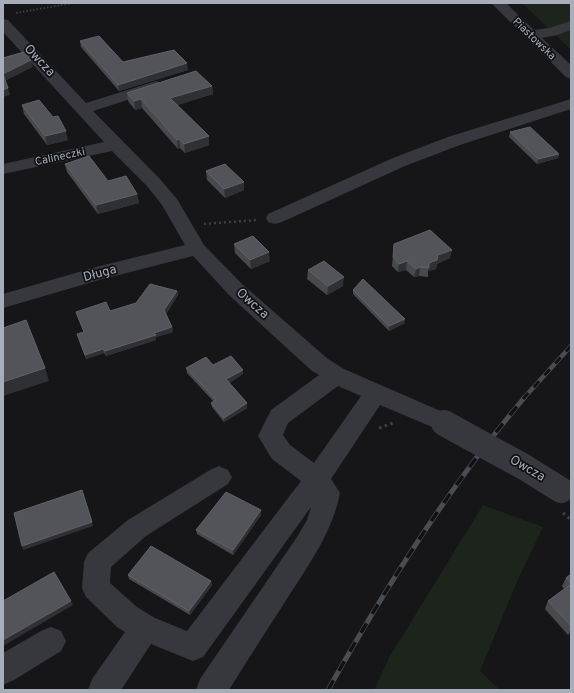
<svg xmlns="http://www.w3.org/2000/svg" width="574" height="693" viewBox="0 0 574 693" font-family="Overpass,sans-serif">
	<style>
		.green { fill: #1c241c }
		.lines { fill: none; stroke-linecap: round; stroke-linejoin: round }
		.path-far2 { stroke: #3d3f45; stroke-width: 2; stroke-dasharray: 1.5 2; stroke-linecap: butt }
		.path-far1 { stroke: #3d3f45; stroke-width: 2.5; stroke-dasharray: 2 3; stroke-linecap: butt }
		.path { stroke: #3d3f45; stroke-width: 3; stroke-dasharray: 2.5 3.5; stroke-linecap: butt }
		.minor { fill: #37383e; fill-rule: evenodd }
		.rail-far1-casing { stroke: #494c53; stroke-width: 4.5 }
		.rail-casing { stroke: #494c53; stroke-width: 5 }
		.rail-far1 { stroke: #111113; stroke-width: 3; stroke-dasharray: 8; stroke-linecap: butt }
		.rail { stroke: #111113; stroke-width: 3.5; stroke-dasharray: 11; stroke-linecap: butt }
		.minor-bridge { stroke: #37383e; stroke-width: 26 }
		.wall { fill: #47494d }
		.shaded-wall { fill: #2f3033 }
		.building { fill: #525459; stroke: #5f6268 }
		.labels { text-anchor: middle; dominant-baseline: central; stroke-width: 3.5; stroke-linejoin: round; paint-order: stroke }
		.far-street-label { font-size: 11px; fill: #a7aeb9; stroke: #111113 }
		.street-label { font-size: 13px; fill: #a7aeb9; stroke: #111113 }
	</style>
	<rect width="100%" height="100%" fill="#161618"/>
	<path class="green" d="M522 3H571V49H570Z
		M483 505 543 527 516 584 480 671 500 690H374L390 656Z"/>
	<g class="lines">
		<path class="path-far2" d="M16 13 73 3"/>
		<path class="path-far1" d="M204 224 257 220"/>
		<path class="path" d="M379 428 393 423
			M563 513 571 520"/>
		<path class="minor" d="M491 3H506L534 30 549 28 571 21V30L557 35 542 38 571 65V79L566 77Z
			M3 19 8 20 86 103 150 83 156 81 162 83 164 86 162 89 93 111 159 178 177 199 204 245 243 285 328 359 344 369 452 416 456 423 452 430 444 432 380 405 331 479 340 493C332 534 307 567 285 602 266 631 247 661 229 690H196L200 679 297 537 307 520 311 507 203 657 193 661 151 644 121 690H88L92 679 125 632 117 627 86 597 82 588 84 562 88 553 128 520 210 470 219 466 228 470 232 477 228 484 146 536 111 567 110 583 137 607 155 618 187 631 301 481 272 459 258 436 271 410 319 375 312 371 229 295 193 256 99 280 3 308V294L96 267 185 245 162 205 147 186 112 151 3 174V164L104 142 3 32ZM338 386 361 396 314 463 290 445 283 435 288 423Z
			M571 99V109L460 145 405 166 282 222 275 224 268 222 266 218 268 214 393 158 448 137Z
			M51 627 61 631 66 641 61 651 14 680 3 685V653L41 631Z"/>
		<defs>
			<path id="rail-far1" d="M523 399 571 346"/>
			<path id="rail" d="M328 690C386 587 448 488 524 398"/>
		</defs>
		<use href="#rail-far1" class="rail-far1-casing"/>
		<use href="#rail" class="rail-casing"/>
		<use href="#rail-far1" class="rail-far1"/>
		<use href="#rail" class="rail"/>
		<path class="minor-bridge" d="M444 423 524 467 561 490"/>
	</g>
	<path class="wall" d="M80 41 123 62 188 70 119 91 81 47Z
		M212 86 213 94 177 105 209 136V145L185 153 180 148 178 149 142 108 135 110 128 101 127 93Z
		M22 105 68 140 47 145 24 114Z
		M510 132 559 154 558 158 537 164 509 137Z
		M65 164 108 181 137 194 139 203 98 214 67 172Z
		M206 171 244 190 225 198 207 180Z
		M234 244 270 261 251 269 235 253Z
		M394 244 450 258 437 264 436 269 428 271V277L419 276 414 277 406 270 398 272 392 266Z
		M308 270 343 286 327 295 307 279Z
		M353 290 405 319V323L389 331 353 294Z
		M177 291 178 295 166 314 172 327 173 332 156 337V340L106 356 104 353 86 359 77 334 84 332 77 316 76 312 110 311Z
		M186 368 243 370V374L229 383 247 403V408L224 422 212 407 211 403 214 402 187 373Z
		M261 510V515L233 555 197 534 196 530Z
		M571 574V632L568 635 545 609 548 601 564 589 562 586 566 578Z
		M128 575 212 585 190 615 129 579Z"/>
	<path class="shaded-wall" d="M31 60 33 67 5 81 3 74Z
		M187 63 188 70 119 91 118 85Z
		M212 86 213 94 171 107 170 98Z
		M8 88 10 95 3 97V90Z
		M141 99 142 108 135 110 134 101Z
		M66 131 68 140 47 145 45 136Z
		M209 136V145L185 153 184 144Z
		M179 139 180 148 178 149 177 140Z
		M559 154 558 158 537 164 538 159Z
		M244 182V190L225 198 224 189Z
		M137 194 139 203 98 214 96 205Z
		M452 250 450 258 437 264 436 269 428 271 429 263 438 255Z
		M269 252 270 261 251 269 250 260Z
		M407 261 406 270 398 272 399 264Z
		M420 267 419 276 414 277 416 269Z
		M344 277 343 286 327 295 328 286Z
		M177 291 178 295 165 315 164 310Z
		M405 319V323L389 331V326Z
		M172 327 173 332 156 337V340L106 356 105 351 154 333Z
		M103 349 104 353 86 359 85 355Z
		M45 368 49 381 3 396V382Z
		M243 370V374L226 384V379Z
		M247 403V408L224 422V418Z
		M261 510V515L233 555V550Z
		M92 522 93 526 23 550 22 546Z
		M211 581 212 585 190 615 189 611Z
		M71 601 73 605 3 646V640Z
		M571 629V632L568 635Z"/>
	<path class="building" d="M99 36 123 62 174 50 187 63 118 85 80 41Z
		M24 52 31 60 3 74 8 88 3 90V58Z
		M196 71 212 86 170 98 209 136 184 144 179 139 177 140 141 99 134 101 127 93Z
		M39 100 53 117 58 116 66 131 45 136 22 105Z
		M530 127 559 154 538 159 510 132Z
		M89 156 108 181 126 176 137 194 96 205 65 164Z
		M225 164 244 182 224 189 206 171Z
		M430 230 452 250 438 255 437 260 429 263V268L420 267 416 269 407 261 399 264 393 257 394 244Z
		M253 236 269 252 250 260 234 244Z
		M324 261 344 277 328 286 308 270Z
		M363 279 405 319 389 326 353 290Z
		M150 284 177 291 164 310 172 327 154 333 156 335 105 351 103 349 85 355 77 334 84 332 76 312 106 302 110 311 136 303Z
		M26 320 45 368 3 382V328Z
		M231 356 243 370 226 379 247 403 224 418 211 403 216 400 186 368 206 357 213 365Z
		M82 490 92 522 22 546 14 513Z
		M226 492 261 510 233 550 196 530Z
		M151 546 211 581 189 611 128 575Z
		M54 572 71 601 3 640V601Z
		M571 574V626L548 601 571 584 566 578Z"/>
	<g class="labels">
		<g class="far-street-label">
			<text transform="translate(534 39) rotate(44)">Piastowska</text>
			<text transform="translate(60 157) rotate(-12)">Calineczki</text>
		</g>
		<g class="street-label">
			<text transform="translate(39 61) rotate(47)">Owcza</text>
			<text transform="translate(100 274) rotate(-15)">Długa</text>
			<text transform="translate(252 304) rotate(42)">Owcza</text>
			<text transform="translate(527 469) rotate(30)">Owcza</text>
		</g>
	</g>
	<rect width="574" height="693" fill="none" stroke="#a7aeb9" stroke-width="8"/>
</svg>
